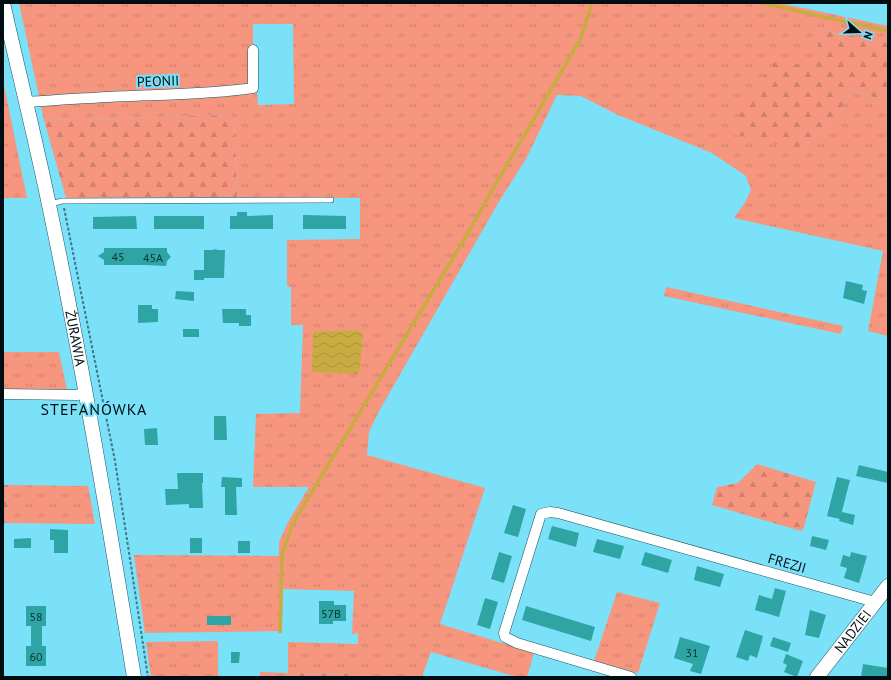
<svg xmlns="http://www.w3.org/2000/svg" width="891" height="680" viewBox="0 0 891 680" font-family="'PT Sans',sans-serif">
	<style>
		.grass { fill: url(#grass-tufts); fill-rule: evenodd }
		.forest { fill: url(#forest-firs) }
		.water { fill: url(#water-waves) }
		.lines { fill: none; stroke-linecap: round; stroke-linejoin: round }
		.stream { stroke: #c8ac42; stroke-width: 3.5 }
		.building { fill: #2fa4a4 }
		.lane-casing { stroke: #1c5460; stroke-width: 6 }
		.street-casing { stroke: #1c5460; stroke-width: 11 }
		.secondary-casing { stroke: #1c5460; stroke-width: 15 }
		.path { stroke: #3e7886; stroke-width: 2; stroke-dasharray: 3 2; stroke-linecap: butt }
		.lane { stroke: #fff; stroke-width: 5 }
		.street { stroke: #fff; stroke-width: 10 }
		.secondary { stroke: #fff; stroke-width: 14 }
		.labels { text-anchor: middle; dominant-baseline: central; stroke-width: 4; stroke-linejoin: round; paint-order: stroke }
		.number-label { font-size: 12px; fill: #0c3437 }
		.street-label { font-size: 14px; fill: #000e13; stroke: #7be1f8 }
		.quarter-label { font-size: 16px; letter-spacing: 1px; fill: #000e13; stroke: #7be1f8 }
	</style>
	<defs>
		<pattern id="grass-tufts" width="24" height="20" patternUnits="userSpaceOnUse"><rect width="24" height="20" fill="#f6967f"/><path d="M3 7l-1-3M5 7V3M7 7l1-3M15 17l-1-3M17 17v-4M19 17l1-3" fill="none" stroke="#d1806d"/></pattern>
		<pattern id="forest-firs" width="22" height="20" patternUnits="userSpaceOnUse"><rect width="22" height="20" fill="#f6967f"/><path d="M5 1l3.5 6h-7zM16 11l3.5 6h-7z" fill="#d1806d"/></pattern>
		<pattern id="water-waves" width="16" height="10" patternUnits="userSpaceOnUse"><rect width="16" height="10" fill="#c8ac42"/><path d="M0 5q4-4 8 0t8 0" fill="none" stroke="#aa9339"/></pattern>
	</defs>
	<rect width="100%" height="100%" fill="#7be1f8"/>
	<path class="grass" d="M19 3H779L888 26V43L821 30 802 149 840 112 851 92 888 100V336L868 331 883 251 734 218 744 204 751 190 746 176 712 153 618 115 581 96 557 95 526 159 500 200 378 413 369 432 367 455 485 488 440 624 534 653 527 677H517L431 652 422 677H359V674L289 673 288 677H260V672L288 673V642L358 644V633L352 634 354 591 283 589 282 631 145 633 134 555 279 556V542L288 522 309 487H253L256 414 300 413 303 325H291V287L287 286V240L360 239V198L237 197 234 115 44 120ZM253 24H293L294 104 258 105 257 93H249V47H253Z
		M3 85H4L27 198H3Z
		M666 287 843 326 841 334 664 296Z
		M3 352H59L67 390 3 389Z
		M7 485 88 486 95 524 8 523Z
		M617 592 660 603 638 673 594 661Z
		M218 641V677H151L146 642Z"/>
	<path class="forest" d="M821 30 888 43V100L851 92 840 112 802 149 731 134 748 96 776 61 814 67Z
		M234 115 237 197 66 198 44 120Z
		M757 464 816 482 804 527 801 531 712 505 717 487 738 483Z
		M3 485H7L8 523H3Z
		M289 673 359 674V677H288Z"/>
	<path class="water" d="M355 330 363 333 360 367 358 374 312 372 313 332Z"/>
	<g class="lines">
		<path class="stream" d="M761 3 888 31
			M280 632 282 555 292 525 471 228 488 197 580 40 592 3"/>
	</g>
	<path class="building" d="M237 212H247V216L273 215V229H230V216H237Z
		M303 215 346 216V229H303Z
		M136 216 137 229H93V217Z
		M154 216H204V229H154Z
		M104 248H167V252L171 257 167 261 166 266 145 265H104V260L98 256 104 252Z
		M216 249 217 250H225L224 278H204V280H194V270H204V250H213Z
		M846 281 863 285 862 290 867 291 864 304 843 298Z
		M176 291 194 292V301L175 299Z
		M138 305H152V309H158V322L138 323Z
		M222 309H246V315H251V326H239V323H223Z
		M183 329H199V337H183Z
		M214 416H226L227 440H214Z
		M157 428 158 445H145L144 429Z
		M859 465 888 472V483L856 476Z
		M177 473H203V483H202L203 508H189V504L166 505 165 489H178Z
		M222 477 242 478V487H236L237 515H225V487H221Z
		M837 477 850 480 840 519 827 516Z
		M513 505 526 509 518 537 504 533Z
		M842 512 855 515 853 525 839 521Z
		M552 526 579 533 576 547 548 539Z
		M50 529 68 530V553H54V540H50Z
		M812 536 829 540 826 550 810 546Z
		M31 538V548H14V539Z
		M190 538H202V553H190Z
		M597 539 624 546 620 559 593 552Z
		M238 541H250V553H238Z
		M499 552 512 556 504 583 491 579Z
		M645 552 672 560 668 573 641 565Z
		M851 552 867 556 859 583 844 578 847 568 840 566 843 555 850 557Z
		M697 566 724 574 720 587 694 580Z
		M775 588 786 591 779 617 755 610 759 595 772 599Z
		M485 598 498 602 490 629 477 625Z
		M319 601H334V605H346V621H333V624H319Z
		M26 606H46V626H42V646H46V666H26V646H31V626H26Z
		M526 606 595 627 591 641 522 620Z
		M810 610 826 615 819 638 805 635Z
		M207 616H231V625H207Z
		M745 630 763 636 757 658 750 655 748 661 736 657Z
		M680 637 710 646 701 674 690 671 693 664 674 658Z
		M773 637 791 643 788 652 770 646Z
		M231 652H240L239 663H231Z
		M786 654 803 661 797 677 784 672 787 665 783 663Z
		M863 664 888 668V677H861Z"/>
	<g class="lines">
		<defs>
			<path id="lane" d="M50 204 62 201 331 200"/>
			<path id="street" d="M26 102C47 101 68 99 90 98 144 94 199 96 253 88V50
				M3 394 77 395 86 393
				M631 677 517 643 505 637 504 633 541 514 550 512 558 513 875 602"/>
			<g id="secondary">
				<path id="s1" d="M3 3C18 70 35 137 49 205 82 361 108 519 134 677"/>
				<path id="s2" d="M817 677 888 586"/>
			</g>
		</defs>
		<use href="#lane" class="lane-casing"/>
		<use href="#street" class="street-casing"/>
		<use href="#secondary" class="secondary-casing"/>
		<path class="path" d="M64 208 115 461 148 677"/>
		<use href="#lane" class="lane"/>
		<use href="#street" class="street"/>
		<use href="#secondary" class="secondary"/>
	</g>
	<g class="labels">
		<g class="number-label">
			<text x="118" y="256">45</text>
			<text x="153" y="257">45A</text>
			<text x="331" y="613">57B</text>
			<text x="36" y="616">58</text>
			<text x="692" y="652">31</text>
			<text x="36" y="656">60</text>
		</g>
		<g class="street-label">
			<text transform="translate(158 81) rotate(-2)">PEONII</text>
			<text stroke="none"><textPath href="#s1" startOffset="343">ŻURAWIA</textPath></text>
			<text transform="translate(787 563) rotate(16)">FREZJI</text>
			<text stroke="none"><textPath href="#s2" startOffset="58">NADZIEI</textPath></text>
		</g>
		<g class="quarter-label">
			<text x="94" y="409">STEFANÓWKA</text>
		</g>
	</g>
	<rect width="891" height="680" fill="none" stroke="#000e13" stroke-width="8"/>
	<g transform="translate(859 32) rotate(110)" stroke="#7be1f8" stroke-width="3" paint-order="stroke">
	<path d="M0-3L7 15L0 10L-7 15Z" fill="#000e13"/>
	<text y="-6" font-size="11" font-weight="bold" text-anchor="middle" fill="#000e13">N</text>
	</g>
</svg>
